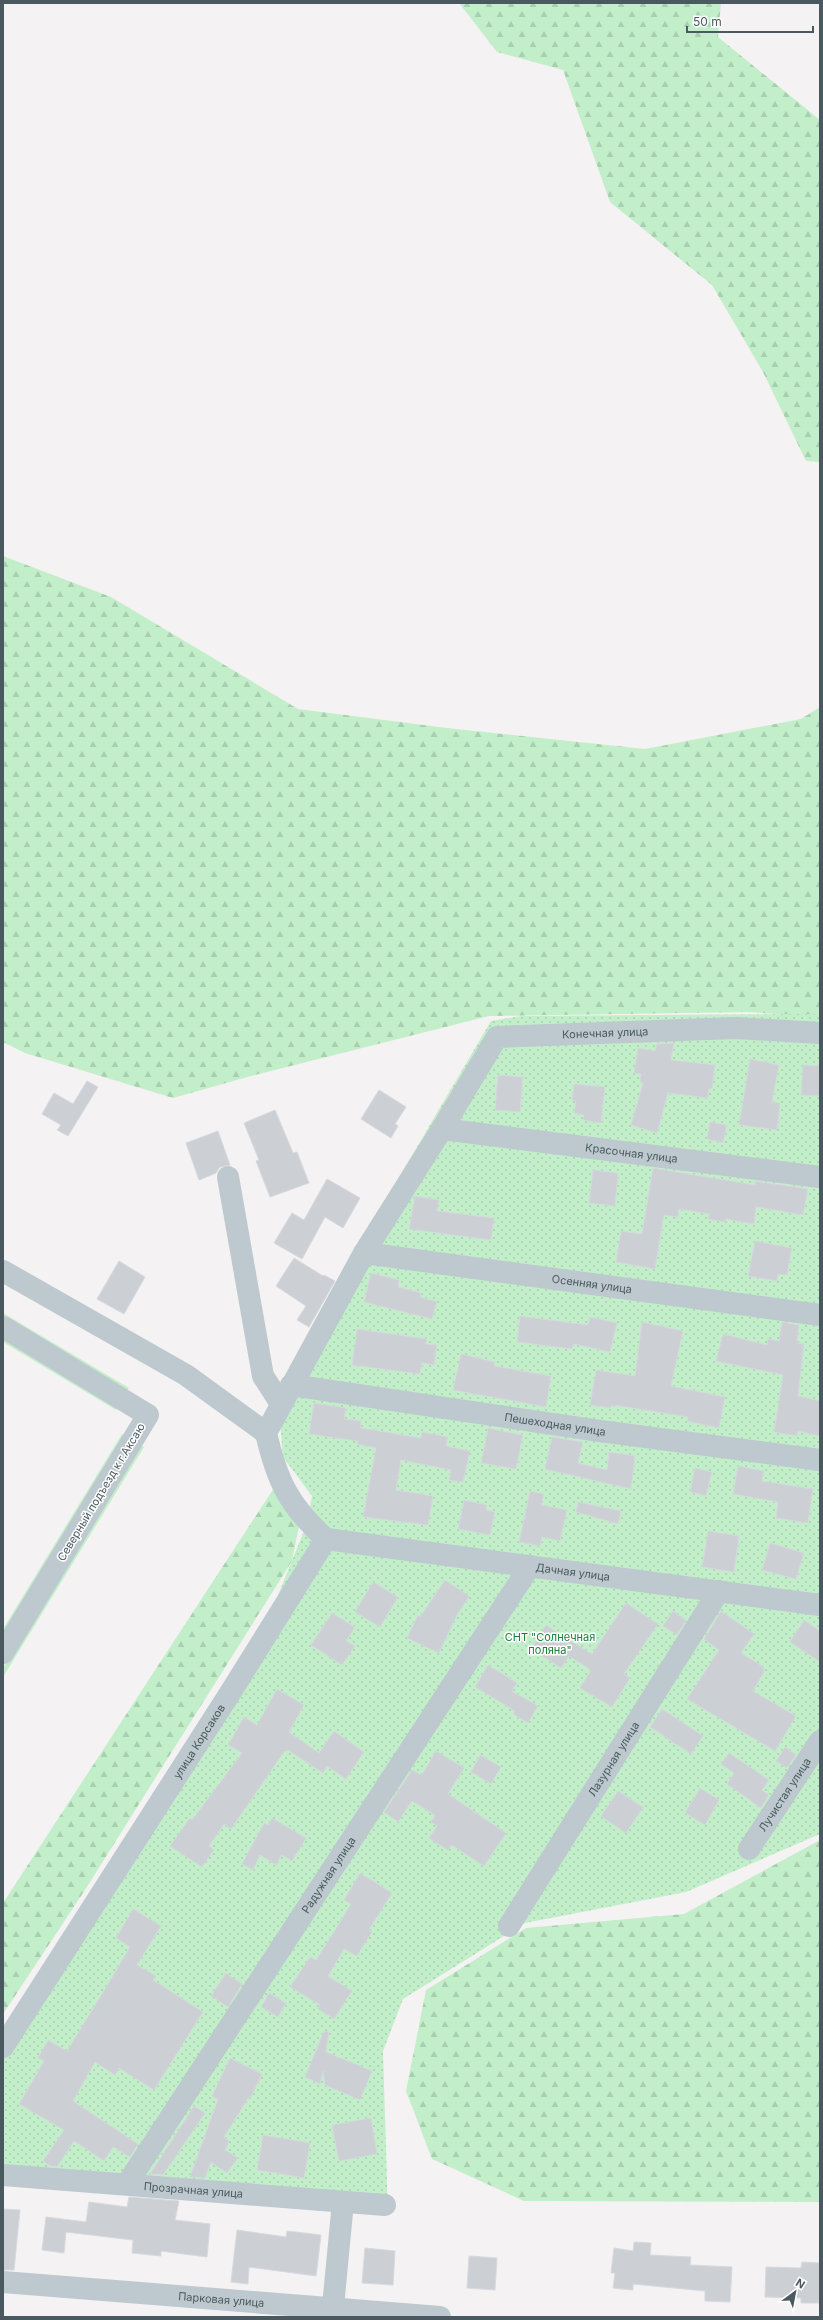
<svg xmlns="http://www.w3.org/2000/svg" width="823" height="2320" viewBox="0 0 823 2320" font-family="Inter,sans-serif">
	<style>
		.grass { fill: #c2efc9 }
		.forest { fill: url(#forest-firs) }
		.garden { fill: url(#garden-dots) }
		.building { fill: #ccd0d4; stroke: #d6d9dd }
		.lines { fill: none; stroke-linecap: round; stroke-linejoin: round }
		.minor { stroke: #bdc9ce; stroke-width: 22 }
		.labels { text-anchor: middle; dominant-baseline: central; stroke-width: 3; stroke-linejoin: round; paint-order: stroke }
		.street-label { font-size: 11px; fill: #49595f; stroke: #fff }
		.park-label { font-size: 11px; fill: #198136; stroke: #fff }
	</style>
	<defs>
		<pattern id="forest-firs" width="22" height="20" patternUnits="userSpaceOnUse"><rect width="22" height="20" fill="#c2efc9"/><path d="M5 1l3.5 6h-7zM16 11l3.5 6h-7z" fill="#a8cfaf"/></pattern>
		<pattern id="garden-dots" width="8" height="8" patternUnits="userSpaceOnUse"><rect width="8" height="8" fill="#c2efc9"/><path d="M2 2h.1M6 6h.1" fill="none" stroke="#a8cfaf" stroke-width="1.8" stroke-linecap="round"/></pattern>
	</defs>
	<rect width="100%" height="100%" fill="#f4f2f2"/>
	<path class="grass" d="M3 1313 129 1388 126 1392 3 1318Z
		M3 1336 119 1405 116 1410 3 1342Z
		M122 1434 126 1437 3 1639V1629Z
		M139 1444 144 1447 3 1677V1668Z"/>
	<path class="forest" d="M459 3H721L718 37 820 120V462L806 461 763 372 712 285 610 202 563 70 497 52Z
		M3 556 111 597 298 709 447 728 645 749 801 719 820 707V1017L748 1012 489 1016 251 1076 173 1098 25 1053 3 1042Z
		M274 1488 299 1526 292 1561 83 1893 3 2014V1903Z
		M820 1840V2202L524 2201 432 2159 406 2091 426 1990 526 1928 684 1914Z"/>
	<path class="garden" d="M810 1014 820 1015V1834L686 1892 525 1923 403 1999 383 2051 388 2215 3 2183V2031L276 1600 306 1526 312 1496 283 1457 278 1397 368 1230 491 1021 521 1016Z"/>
	<path class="building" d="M674 1043 671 1060 715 1065 712 1089H709L708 1098 668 1093 657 1133 631 1125 643 1083 640 1082 641 1074 634 1073 638 1048 655 1051 657 1044Z
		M750 1059 779 1065 772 1102 780 1103 777 1130 739 1125Z
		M803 1065 820 1066V1096L801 1095Z
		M498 1075 523 1077 520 1112 495 1110Z
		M87 1081 98 1087 68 1136 57 1130 61 1125 42 1114 54 1093 73 1104Z
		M574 1084 605 1087 601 1123 583 1120 584 1115 574 1113 576 1101 572 1100Z
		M379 1090 406 1107 395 1124 398 1126 391 1138 361 1119Z
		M275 1110 293 1153 297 1152 309 1183 270 1197 256 1161 259 1160 244 1123Z
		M710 1122 727 1125 723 1143 707 1139Z
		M218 1131 230 1165 220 1167 216 1173 199 1180 186 1143Z
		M653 1168 755 1185V1181L808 1189 803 1215 756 1207 754 1224 726 1219V1222L708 1219 709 1214 679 1209 678 1217 664 1215 655 1269 616 1262 621 1231 642 1234Z
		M593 1170 618 1173 615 1206 589 1203Z
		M327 1179 360 1198 343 1228 325 1217 302 1259 274 1243 292 1213 304 1220Z
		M415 1196 439 1200 437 1211 494 1218 491 1240 409 1229Z
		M755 1241 792 1248 787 1275 778 1274 777 1281 748 1276Z
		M294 1258 323 1276 324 1275 335 1281 309 1327 297 1320 306 1306 276 1286Z
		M119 1261 145 1277 124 1314 97 1299Z
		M371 1273 399 1280 398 1287 421 1293 420 1297 437 1302 432 1319 364 1302Z
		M520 1316 588 1325 590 1317 617 1323 610 1352 574 1344 572 1349 517 1342Z
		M642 1322 683 1331 671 1386 725 1397 719 1428 687 1421 688 1417 620 1406H611V1408L590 1405 596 1370 635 1376Z
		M782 1322 799 1325 797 1343 804 1344 798 1396 820 1401V1436L798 1431 797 1436 774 1432 783 1375 716 1361 723 1334 767 1345 768 1339 779 1341Z
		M357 1329 427 1339 426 1344 437 1345 434 1365 422 1363 420 1374 352 1365Z
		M461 1354 495 1362 494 1366 551 1376 546 1407 453 1390Z
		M314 1403 346 1408 344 1419 361 1421V1428L421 1438 422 1432 448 1437 446 1446 470 1451 463 1482 449 1480 451 1470 401 1460 396 1490 433 1496 428 1525 363 1517 376 1448 357 1444 358 1441 309 1434Z
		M488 1428 523 1435 516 1469 481 1463Z
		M552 1437 583 1442 578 1463 607 1470 609 1452 635 1456 631 1489 545 1469Z
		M738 1466 764 1471 762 1481 813 1489 808 1523 776 1518 778 1502 733 1494Z
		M695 1468 712 1472 706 1496 690 1492Z
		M530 1491 544 1494 541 1505 567 1510 560 1541 542 1537 540 1546 519 1542Z
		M464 1500 487 1505 486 1510 495 1512 490 1535 458 1529Z
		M578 1502 621 1511 618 1524 576 1512Z
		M708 1531 739 1536 734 1572 702 1567Z
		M770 1543 804 1553 796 1579 762 1570Z
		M445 1580 469 1596 457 1615 439 1653 407 1638 418 1615 420 1617Z
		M373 1582 398 1597 380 1627 355 1612Z
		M626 1603 658 1624 624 1674 630 1678 612 1707 580 1688 591 1670 569 1656 561 1668 531 1649 546 1625 592 1654Z
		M673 1611 686 1620 677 1635 663 1626Z
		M721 1611 754 1634 741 1653 764 1667V1672L753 1691 796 1716 775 1751 687 1699 719 1650 704 1639Z
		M332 1613 355 1627 346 1641 355 1646 342 1665 311 1645Z
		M804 1620 820 1631V1662L790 1642Z
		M488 1665 517 1683 512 1691 538 1706 528 1723 513 1714 515 1711 475 1687Z
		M277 1689 304 1705 289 1732 319 1753 334 1731 364 1752 346 1779 327 1766 323 1773 286 1749 231 1829 224 1824 209 1846 214 1850 202 1867 170 1846 190 1818 192 1820 242 1753 228 1745 244 1717 257 1725Z
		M662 1709 703 1736 691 1754 650 1727Z
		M785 1747 796 1755 787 1768 776 1761Z
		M436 1751 464 1768 448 1794 506 1833 484 1866 452 1845 448 1850 429 1838 437 1826 431 1822 435 1815 412 1801 398 1822 384 1812 412 1770 422 1775Z
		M729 1753 769 1780 762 1790 769 1795 761 1808 727 1784 734 1773 721 1764Z
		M480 1755 501 1767 491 1784 471 1772Z
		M700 1788 719 1800 705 1825 685 1813Z
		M618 1791 643 1807 626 1833 601 1816Z
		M272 1818 306 1838 292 1861 282 1855 276 1865 260 1855 253 1870 242 1864 264 1823 268 1825Z
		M360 1873 392 1893 369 1930 372 1932 357 1956 344 1949 328 1976 352 1991 334 2019 318 2009 320 2005 290 1987 310 1957 316 1960 335 1930 351 1904 344 1900Z
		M133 1909 161 1926 137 1965 156 1976 153 1980 203 2012 154 2090 119 2068 115 2075 95 2062 73 2101 138 2144 130 2157 113 2147 104 2161 74 2141 57 2167 50 2166 43 2161 64 2130 19 2104 44 2061 38 2058 48 2040 67 2051 105 1989 130 1947 116 1938Z
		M226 1973 242 1984 228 2007 211 1996Z
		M269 1993 286 2003 278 2017 261 2007Z
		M324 2031 329 2032 326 2052 372 2071 360 2100 325 2085 323 2071 320 2084 305 2077Z
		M230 2058 262 2074 251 2097H249L224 2137 229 2141 225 2150 238 2158 227 2173 211 2162 205 2178 190 2177 218 2099 212 2096Z
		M194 2106 205 2113 163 2175 150 2174Z
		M371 2118 377 2154 339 2161 332 2125Z
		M263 2135 310 2143 304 2178 257 2170Z
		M129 2197 179 2201 175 2220 210 2224 207 2257 161 2251V2256L132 2253 133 2240 66 2232 64 2253 42 2250 46 2217 86 2222 89 2202 127 2207Z
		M3 2209 20 2210 14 2270H3Z
		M237 2230 286 2237 287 2231 321 2235 316 2276 249 2267 248 2284 231 2282Z
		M634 2242 651 2243 650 2255 691 2257 690 2265 732 2267 730 2302 705 2301V2291L633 2284V2290L613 2288 615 2273H611L614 2248 633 2251Z
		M365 2248 395 2251 393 2285 362 2283Z
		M469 2256 497 2258 495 2290 467 2288Z
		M802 2262 820 2263V2303H801V2298L765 2297 766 2267 801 2268Z"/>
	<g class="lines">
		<g class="minor">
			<path id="s1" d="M442 1129 820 1177"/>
			<path d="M228 1177 263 1376 281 1404"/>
			<path id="s2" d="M364 1253 820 1315"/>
			<path d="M3 1271 186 1375 266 1433"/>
			<path d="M3 1327 148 1415 3 1653"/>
			<path id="s3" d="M291 1385 600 1431 820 1460"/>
			<path id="s4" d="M266 1433 364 1253 442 1129 497 1037 736 1028 820 1033"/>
			<path id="s5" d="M326 1539 820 1605"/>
			<path id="s6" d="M749 1849 820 1741"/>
			<path id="s7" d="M509 1926 719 1591"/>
			<path id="s8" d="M3 2047 232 1690 326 1539C289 1506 277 1481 266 1433"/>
			<path id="s9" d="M3 2175 385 2205"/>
			<path id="s10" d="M127 2184 530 1566"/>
			<path id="s11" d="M3 2282 440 2317"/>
			<path d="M332 2317 343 2202"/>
		</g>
	</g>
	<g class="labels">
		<g class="street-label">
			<text stroke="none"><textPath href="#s4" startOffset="567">Конечная улица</textPath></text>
			<text stroke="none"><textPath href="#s1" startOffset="191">Красочная улица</textPath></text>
			<text stroke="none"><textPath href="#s2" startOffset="230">Осенняя улица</textPath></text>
			<text stroke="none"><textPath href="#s3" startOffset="267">Пешеходная улица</textPath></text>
			<text transform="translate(101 1492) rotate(-59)">Северный подъезд к г.Аксаю</text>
			<text stroke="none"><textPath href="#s5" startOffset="249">Дачная улица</textPath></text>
			<text stroke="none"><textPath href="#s8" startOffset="363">улица Корсаков</textPath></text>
			<text stroke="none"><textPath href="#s7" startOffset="197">Лазурная улица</textPath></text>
			<text stroke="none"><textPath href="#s6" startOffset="65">Лучистая улица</textPath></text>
			<text stroke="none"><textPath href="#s10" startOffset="369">Радужная улица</textPath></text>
			<text stroke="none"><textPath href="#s9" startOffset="191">Прозрачная улица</textPath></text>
			<text stroke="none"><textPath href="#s11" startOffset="219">Парковая улица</textPath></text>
		</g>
		<g class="park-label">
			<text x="550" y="1637">СНТ "Солнечная<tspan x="550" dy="13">поляна"</tspan></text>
		</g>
	</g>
	<rect width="823" height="2320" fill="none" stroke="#49595f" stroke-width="8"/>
	<g transform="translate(795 2292) rotate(32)" stroke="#ffffff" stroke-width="3" paint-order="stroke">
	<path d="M0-3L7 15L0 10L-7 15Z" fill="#49595f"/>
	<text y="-6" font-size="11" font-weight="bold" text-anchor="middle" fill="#49595f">N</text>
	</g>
	<path d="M687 26v6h126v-6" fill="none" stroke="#49595f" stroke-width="2"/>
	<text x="693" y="26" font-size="12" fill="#49595f" stroke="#ffffff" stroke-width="3" paint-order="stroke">50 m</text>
</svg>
